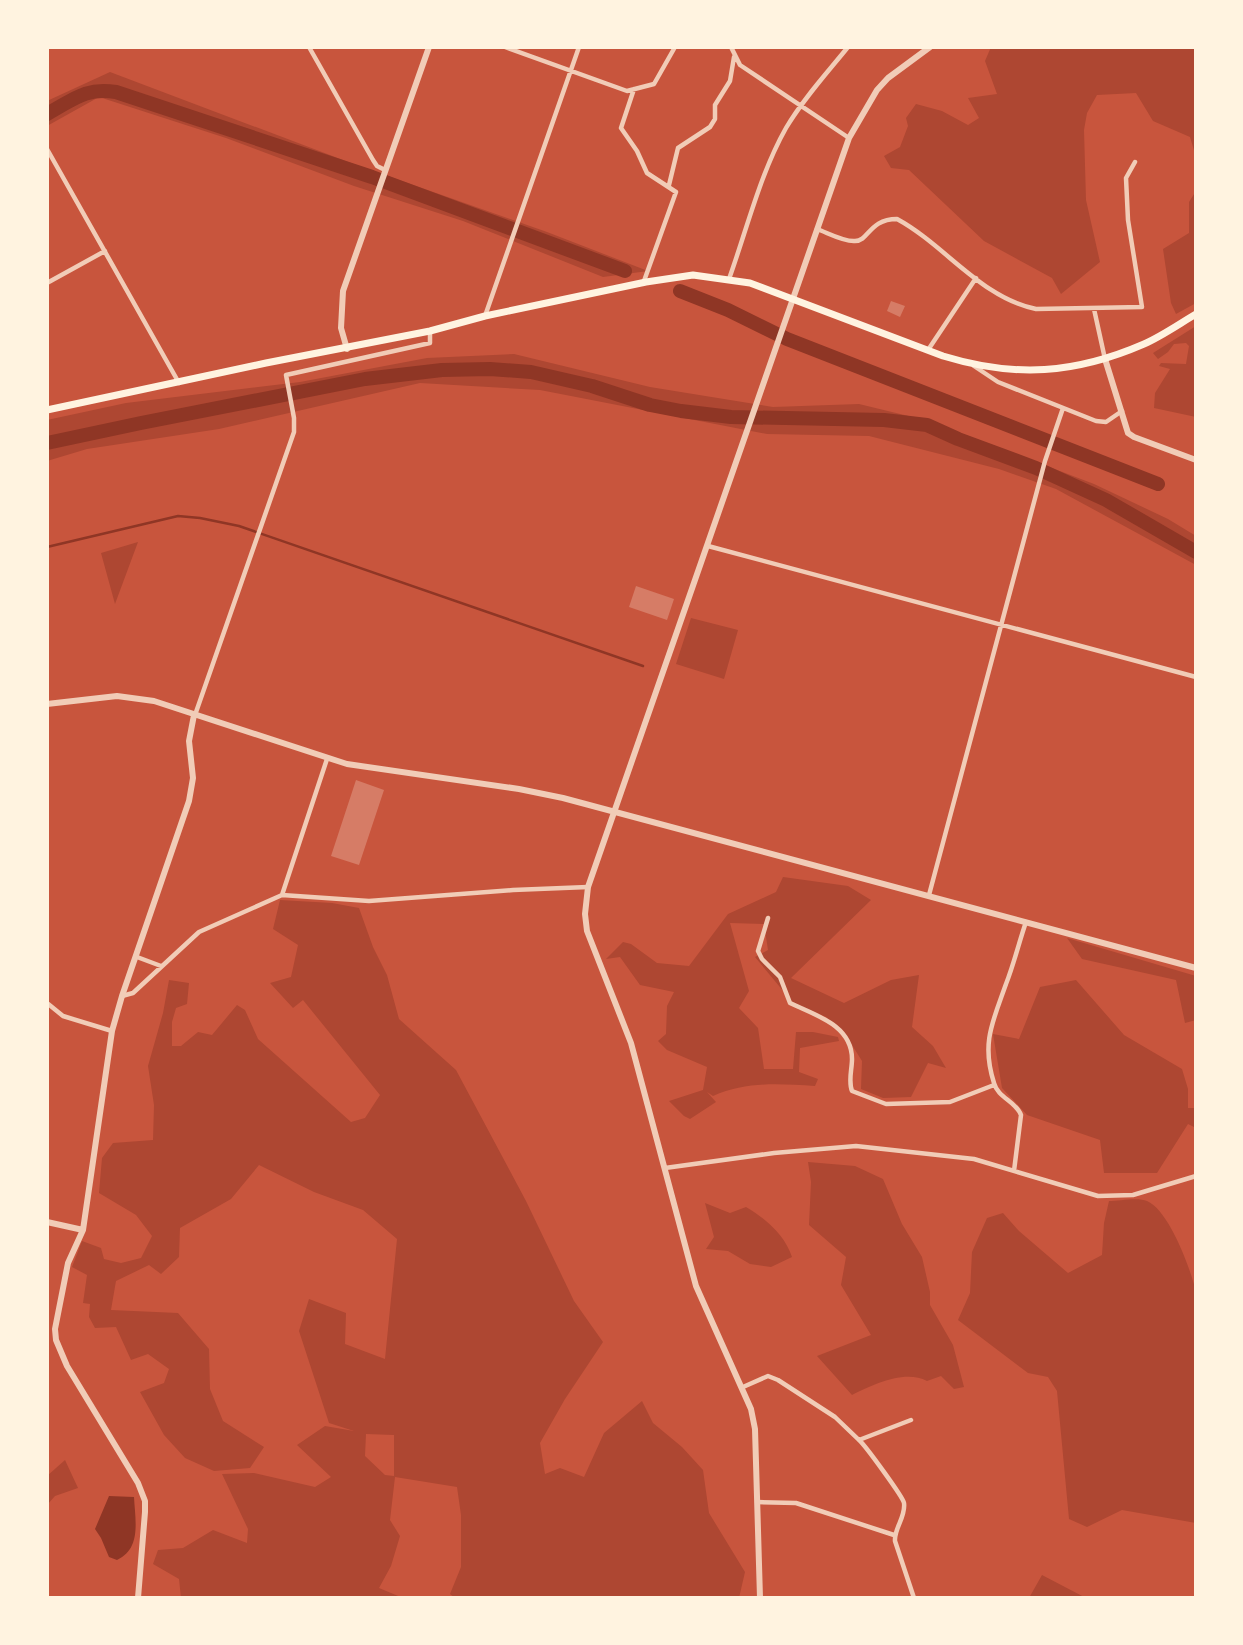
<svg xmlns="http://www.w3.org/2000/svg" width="1243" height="1645" viewBox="0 0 1243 1645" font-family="'Varela Round',sans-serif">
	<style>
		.green { fill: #ae4732; fill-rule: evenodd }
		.water { fill: #8f3625 }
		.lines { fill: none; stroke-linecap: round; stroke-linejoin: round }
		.stream { stroke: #8f3625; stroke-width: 2.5 }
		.river { stroke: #8f3625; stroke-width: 14 }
		.building { fill: #d67c66 }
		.minor { stroke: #f1ccb7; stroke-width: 4.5 }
		.tertiary { stroke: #f1ccb7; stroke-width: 6 }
		.primary { stroke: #fff3e0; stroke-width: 7 }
	</style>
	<rect width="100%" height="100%" fill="#c8553d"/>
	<path class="green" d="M991 47H1196V157L1190 137 1153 121 1136 93 1097 95 1087 113 1084 130 1086 200 1100 262 1061 294 1052 278 984 241 909 170 891 168 884 156 900 147 908 126 906 118 916 104 942 111 968 125 979 118 968 98 997 94 985 61Z
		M110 72 351 163 547 232 648 271 603 277 463 221 354 186 226 138 99 97 47 126V101Z
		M1196 191V303L1176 314 1171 303 1163 249 1189 233V202Z
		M1196 326V417L1154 408 1155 393 1170 369 1159 366 1161 363 1186 364 1189 346 1186 343 1174 344 1168 352 1158 359 1153 353Z
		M514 354 650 387 773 407 859 404 929 421 1094 484 1168 519 1196 536V565L1056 489 999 469 869 436 767 434 540 390 420 383 219 429 87 449 47 461V420L126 403 300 382 427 358Z
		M138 542 115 604 101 553Z
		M691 618 738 630 724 679 676 664Z
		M783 877 848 886 871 900 791 978 844 1003 891 980 919 975 912 1027 933 1046 946 1068 928 1063 911 1097 883 1098 861 1089 862 1061 847 1037 826 1017 810 1010H799L755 957 768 950 764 924 730 923 749 991 739 1008 758 1028 764 1069H793L796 1032H813L838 1037 839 1041 800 1048 799 1072 818 1079 815 1086C779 1084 747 1081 713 1096L707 1092 716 1102 690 1119 684 1116 669 1101 703 1090 707 1067 667 1050 658 1041 666 1034 667 1006 674 992 640 985 620 957 606 959 623 942 631 944 657 963 689 966 728 914 776 892Z
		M280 900 332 903 359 908 373 947 387 975 399 1019 456 1070 526 1201 574 1301 603 1342 565 1399 540 1443 545 1474 560 1468 584 1477 604 1433 642 1401 653 1423 682 1447 703 1470 709 1513 745 1572 739 1598H455L450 1594 461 1567V1515L457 1487 395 1477 390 1520 400 1536 391 1566 379 1588 403 1598H181L179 1579 153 1564 158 1550 183 1548 213 1530 247 1543 248 1529 222 1474 254 1473 315 1487 331 1477 297 1445 325 1426 354 1431 329 1423 299 1331 309 1299 346 1313 345 1344 385 1359 397 1239 363 1210 314 1192 259 1165 231 1199 180 1228 179 1257 161 1274 149 1265 116 1281 111 1310 178 1313 209 1349 210 1389 223 1421 264 1447 250 1468 214 1471 185 1458 164 1435 140 1392 164 1383 169 1369 148 1354 131 1360 116 1327 95 1328 89 1317 90 1304 83 1303 87 1275 72 1267 82 1241 101 1248 104 1259 121 1263 141 1258 152 1236 136 1215 99 1193 102 1158 113 1143 153 1140 154 1105 148 1066 163 1013 169 980 189 983 187 1004 176 1008 172 1022V1046H181L198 1032 212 1035 237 1005 245 1010 258 1039 351 1122 365 1118 380 1095 303 1000 293 1008 270 983 291 977 298 945 273 929ZM366 1434 394 1435V1476L385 1475 365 1456Z
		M1067 938 1196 976V1020L1185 1023 1176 980 1082 959Z
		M1076 980 1124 1035 1182 1069 1188 1089V1108H1196V1128L1188 1124 1157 1173H1104L1100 1140 1027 1115 1002 1088 993 1034 1019 1039 1040 987Z
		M808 1162 855 1166 883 1179 902 1224 922 1257 930 1292V1305L953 1345 964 1387 954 1389 941 1376 927 1381C905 1369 872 1385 852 1395L817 1356 871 1335 841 1285 846 1257 809 1225 811 1182Z
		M1109 1201C1119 1201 1138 1197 1147 1201 1169 1210 1191 1270 1196 1292V1523L1122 1510 1087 1527 1069 1519 1057 1391 1048 1377 1028 1373 958 1320 970 1293 972 1252 987 1218 1003 1213 1019 1231 1068 1273 1102 1255 1104 1223Z
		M705 1203 730 1213 746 1207C765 1218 785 1235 792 1257L771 1267 750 1264 728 1251 706 1249 714 1237Z
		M65 1460 78 1488 55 1496 47 1505V1476Z
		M1042 1575 1086 1598H1029Z"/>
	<path class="water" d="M109 1496 134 1497C135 1519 142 1549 117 1560L109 1557 101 1538 95 1529Z"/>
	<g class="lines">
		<path class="stream" d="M47 547 178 516 200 518 239 526 643 666"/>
		<path class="river" d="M47 114C73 100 85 87 116 92L372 177 625 271
			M680 291 728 310 787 339 1158 484
			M47 443 141 423 365 379 442 370 490 369 531 372 592 386 650 405 681 411 731 417 884 420 927 425 958 439 1036 468 1106 500 1196 552"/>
	</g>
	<path class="building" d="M891 301 905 306 900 317 887 311Z
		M636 586 674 599 667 620 629 607Z
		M356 780 384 790 359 865 331 856Z"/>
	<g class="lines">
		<path class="minor" d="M309 47 373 160 377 166 385 170
			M505 47 627 91 654 84 675 47
			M731 47 740 65 849 138
			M634 89 621 128 637 151 647 173 676 192 644 281
			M47 149 179 383
			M669 185 678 148 710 127 715 119V105L730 81 734 57
			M817 229C828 233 844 242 855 241 869 241 869 219 897 219 945 245 981 298 1036 309L1142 307 1128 220 1126 178 1135 162
			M729 279C747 229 760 174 786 128 803 99 827 73 848 47
			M47 283 105 251
			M1094 309 1105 359
			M485 316 579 47
			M928 350 976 278
			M974 366 998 382 1096 421 1106 422 1122 411
			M708 546 1196 677
			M195 715 294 432V418L286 375 430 343V331
			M282 895 327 759
			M929 895 1045 461 1063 408
			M768 918 758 951 762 959 780 977 790 1003C815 1015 852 1025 852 1059 852 1070 848 1081 852 1091L886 1104 950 1102 994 1085
			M137 957 161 966
			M122 996 133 993 199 932 282 895 369 901 513 890 588 887
			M47 1003 63 1016 112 1031
			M665 1168 774 1153 856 1146 974 1159 1098 1196 1133 1195 1196 1176
			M1014 1171 1021 1115C1016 1101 998 1098 994 1083 981 1043 993 1021 1006 984 1014 964 1019 942 1026 922
			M743 1387 768 1376 778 1380 835 1417 859 1440
			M911 1420 859 1440C865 1445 903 1497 904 1503 906 1517 894 1528 895 1541L914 1598
			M757 1502 796 1503 894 1535"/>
		<path class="tertiary" d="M347 349 341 328 343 291 429 47
			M1105 359 1128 433 1134 437 1196 460
			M47 704 117 696 154 701 347 764 519 789 563 798 1196 968
			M47 1222 83 1230
			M138 1598 145 1512V1501L138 1483 67 1366 56 1340 55 1329 68 1263 83 1230 112 1031 122 996 189 801 193 778 189 741 194 715
			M760 1598 755 1429 751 1409 696 1286 631 1043 587 931 585 914 588 887 849 138 877 90 888 78 930 47"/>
		<path class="primary" d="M47 410 266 363 430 331 485 316 646 282 693 275 750 283 943 356C1015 378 1075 374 1144 344 1162 336 1179 324 1196 314"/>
	</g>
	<rect width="1243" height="1645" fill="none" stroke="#fff3e0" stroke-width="98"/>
</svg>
